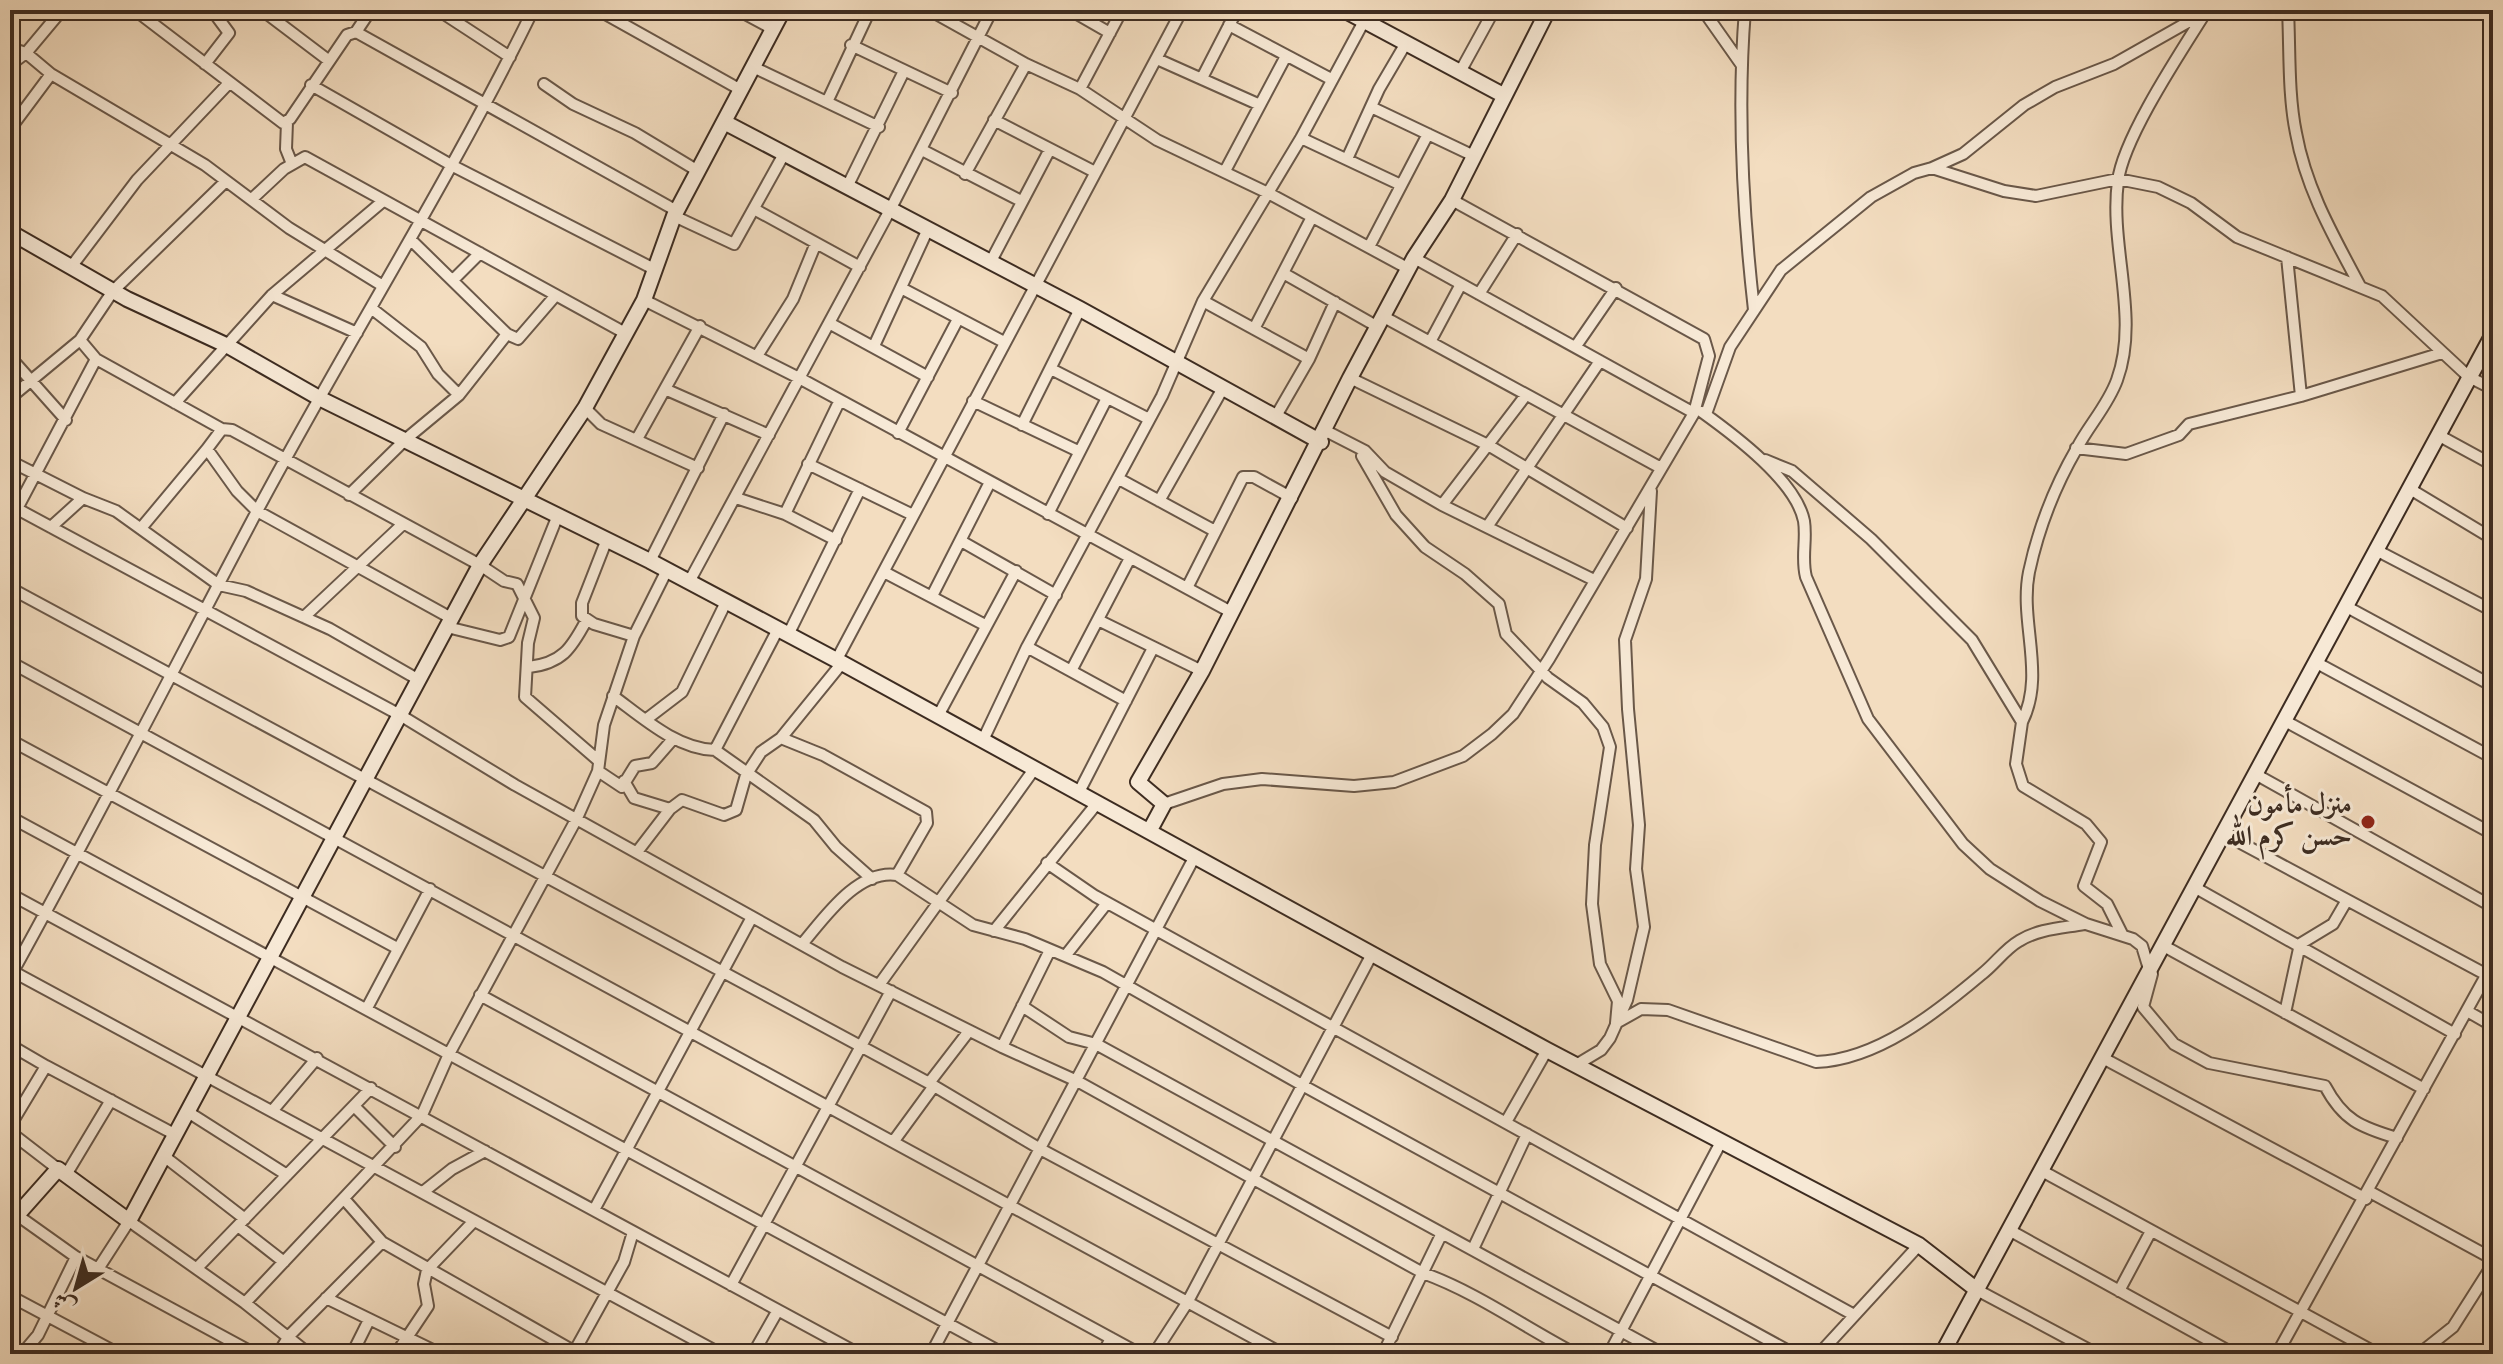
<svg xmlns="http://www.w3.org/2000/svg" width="2503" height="1364" viewBox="0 0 2503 1364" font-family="'Sorts Mill Goudy',Amiri,serif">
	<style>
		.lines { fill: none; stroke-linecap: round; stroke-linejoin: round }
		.street-casing { stroke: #6a5849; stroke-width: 14 }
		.secondary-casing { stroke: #3d2c21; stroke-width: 18 }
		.street { stroke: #f7e9d6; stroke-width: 10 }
		.secondary { stroke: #f7e9d6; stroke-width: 14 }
		.poi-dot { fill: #8f2418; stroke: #f7e9d6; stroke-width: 3 }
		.labels { text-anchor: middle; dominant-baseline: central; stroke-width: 6; stroke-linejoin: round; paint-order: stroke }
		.poi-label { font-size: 28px; font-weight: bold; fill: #3d2c21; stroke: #f7e9d6; text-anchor: end }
	</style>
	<rect width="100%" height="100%" fill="#f3ddc0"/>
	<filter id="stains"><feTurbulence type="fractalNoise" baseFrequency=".0025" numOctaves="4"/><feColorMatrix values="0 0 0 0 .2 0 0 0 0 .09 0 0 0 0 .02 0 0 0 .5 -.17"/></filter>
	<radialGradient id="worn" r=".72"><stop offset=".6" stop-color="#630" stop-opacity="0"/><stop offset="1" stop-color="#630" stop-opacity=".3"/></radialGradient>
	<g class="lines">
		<defs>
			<path id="street" d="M135 10 283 123 290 119 347 35 356 32 677 211
				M262 10 328 60
				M438 10 510 57
				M598 10 741 90
				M738 10 773 29
				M929 10 1026 64 1080 89 1157 140 1268 193 1409 269
				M1070 10 1110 33
				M1703 10 1741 64
				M1745 10C1737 108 1743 213 1754 310
				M2288 10C2290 50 2288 94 2296 133 2306 189 2334 237 2360 286
				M147 19 156 10
				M1229 25 1331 79
				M356 32 368 14 383 10
				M851 45 952 93
				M10 48 26 53 51 74 205 165 289 228 383 286
				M1157 59 1260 105
				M205 64 229 33 212 10
				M10 65 26 53 62 10
				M753 67 879 127
				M1460 72 1494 10
				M1202 78 1237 10
				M544 84 573 104 635 133 698 171
				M311 85 453 166 656 270
				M1080 89 1122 10
				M827 102 870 10
				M1371 107 1474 156
				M994 120 1095 172
				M287 122 286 149 292 164
				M10 129 51 74
				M1301 138 1401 185
				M922 150 1021 201
				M1347 159 1379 89 1406 43
				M1932 168 1963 154 2024 105 2055 87 2114 64 2204 13
				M1225 171 1286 56
				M965 174 1026 64
				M848 185 904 71
				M253 198 284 169 305 157 625 333
				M754 209 860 267
				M674 216 734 244 784 154
				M411 240 507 334 518 339 556 295
				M1369 247 1428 134
				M2287 257 2301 396
				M1414 258 1694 413
				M990 263 1049 151
				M71 267 137 180 229 83
				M1283 273 1378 327
				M453 280 480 253
				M903 289 1004 342
				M1479 294 1517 234
				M272 295 357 333
				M644 300 801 379 1231 612
				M1203 301 1309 359
				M371 308 421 347 438 374 459 395
				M1384 317 1661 468
				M829 323 928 377
				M1254 329 1312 217
				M1430 342 1461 284
				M874 346 927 231
				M1576 346 1616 288
				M757 356 793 299 816 243
				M10 357 66 420
				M96 359 222 429 207 449 237 491 257 511 451 618
				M1051 369 1149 419
				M1350 378 1488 445 1627 528
				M667 390 769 435
				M10 398 80 340 113 291 226 181
				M973 401 1078 451
				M175 403 272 295 382 202
				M585 408 601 424 698 468
				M1702 412C1734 435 1796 481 1804 521 1807 540 1801 558 1806 577L1868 719 1963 844 1990 869 2040 901 2086 924 2133 939 2142 946 2149 969
				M1706 414 1730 347 1781 270 1871 197 1914 173 1932 168 2004 191 2036 196 2118 179 2158 187 2191 203 2237 237 2382 296 2469 377 2493 389
				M1276 416 1309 359 1335 302
				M1022 425 1080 309
				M222 429 232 430 480 565 504 581 517 584 534 618 528 643 525 697 599 761
				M1326 431 1365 451 1385 472 1442 505 1594 580
				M898 433 958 319
				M2438 435 2493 465
				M637 439 700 326
				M2076 448 2126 454 2179 435 2189 424 2301 396 2442 353
				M1365 451 1362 456 1396 515 1425 547 1465 574 1499 604 1506 634 1548 678 1583 703 1603 727 1610 747 1595 845 1592 904 1600 964 1618 1001 1616 1023
				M1765 460 1792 471 1871 539 1972 640 2022 722 2016 764 2023 786 2086 824 2101 842 2084 886 2107 904 2122 934
				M10 461 83 498
				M808 464 913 515
				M1119 479 1215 531
				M2410 489 2493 539
				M349 495 406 439 459 395 507 334
				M736 498 785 514 836 540
				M1159 501 1223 388
				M10 505 400 715 515 785 842 967 1002 1047 1077 1081 1423 1273C1478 1293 1524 1327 1576 1354
				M1442 505 1526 395
				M785 514 839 402
				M1048 514 1107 398
				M10 522 96 359 80 340
				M51 527 83 498 116 511 219 585 246 591 330 629 419 680
				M142 527 207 449
				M1487 527 1600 361
				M607 539 582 603V616L594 624 634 636
				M961 541 1056 595
				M2376 550 2493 611
				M650 561 724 414
				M884 572 985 625
				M689 582 890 210 992 10
				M10 588 929 1083 1042 1150 1392 1337
				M1187 588 1243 477H1254L1292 498
				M932 596 989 484
				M2347 607 2493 686
				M304 617 403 524
				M1098 620 1202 671
				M447 627 500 640 509 637 558 515
				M777 631 715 750 814 820 836 847 872 879
				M788 635 860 489
				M1027 647 1126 701
				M836 661 1182 10
				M10 662 1283 1354
				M2317 663 2493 758
				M529 667C562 663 571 649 586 621
				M1071 671 1130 558
				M613 696C643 718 677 749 715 750
				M938 716 1016 571
				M648 718 682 692 726 602
				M2285 721 2493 834
				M2022 722C2046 674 2019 622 2029 572 2038 530 2055 486 2077 448 2089 425 2108 405 2117 380 2140 317 2109 246 2118 181 2123 138 2182 50 2207 10
				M781 738 823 755 926 812 927 823 897 875
				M10 740 397 948
				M983 740 1027 647 1162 396 1203 301 1301 138 1370 10
				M598 771 622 787 635 766 652 763 673 739
				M2257 775 2493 907
				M624 781 634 798 670 809
				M1079 792 1153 648
				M1164 804 1223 784 1262 779 1354 786 1394 782 1463 756 1492 734 1513 714 1549 659 1694 413 1709 356 1704 339 1452 200
				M10 817 1004 1354
				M2224 834 2487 975
				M637 852 670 809 682 800 724 815 736 810 746 775 761 752 781 738 842 663
				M1047 863 1095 896 1854 1315
				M2194 887 2455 1034
				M10 894 859 1354
				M994 931 1098 802
				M803 943C825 917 858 869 897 875L973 925 1025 939 1103 972 1302 1085 1794 1354
				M2162 945 2424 1089
				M1066 955 1107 903
				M10 970 721 1354
				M2152 974 2143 1007 2174 1044 2209 1063 2325 1086C2343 1120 2360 1127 2397 1138
				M10 977C95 824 174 668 256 513 346 344 449 182 533 10
				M879 985 1035 768
				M480 995 1140 1354
				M1022 1006 1069 1037 1096 1044 1663 1354
				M367 1008 430 889
				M2467 1011 2493 1026
				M2285 1013 2300 944 2333 924 2347 900
				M1618 1022 1641 1009 1668 1010 1816 1062C1877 1060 1937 1012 1982 974 1995 964 2005 949 2019 941 2038 929 2062 928 2084 924
				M10 1045 46 1066 10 1126
				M1002 1047 1050 950
				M2101 1057 2366 1199
				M1576 1065 1601 1050 1610 1038 1627 1000 1644 927 1636 869 1639 825 1628 709 1625 640 1646 579 1651 491
				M46 1066 176 1135
				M929 1083 969 1031
				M354 1106 395 1147
				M273 1110 317 1058
				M188 1112 287 1175
				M1506 1122 1547 1050
				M10 1132 58 1169
				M893 1142 934 1086
				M165 1157 245 1219
				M2042 1171 2378 1354
				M66 1175 111 1100
				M423 1192 452 1169 485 1151
				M2370 1192 2493 1259
				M594 1210 752 917
				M17 1215 76 1257 255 1354
				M238 1226 284 1262
				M2009 1230 2234 1354
				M382 1242 579 1354
				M1473 1249 1527 1134
				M197 1268 371 1088
				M98 1269 129 1221 245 1303 309 1354
				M731 1285 891 991
				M1977 1290 2097 1354
				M2119 1291 2151 1231
				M10 1296 119 1354
				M326 1298 441 1354
				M245 1303 422 1115 449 1054 577 818 598 771 604 725 634 636 667 570
				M357 1345 373 1354
				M1945 1348 1956 1354
				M22 1354 38 1335 76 1257
				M278 1354 289 1336 382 1242 345 1200
				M352 1354 369 1320
				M396 1354 428 1306 424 1284 427 1270 474 1221
				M573 1354 624 1262 633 1232
				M753 1354 778 1310
				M931 1354 1195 856
				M1103 1354 1111 1338
				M1154 1354 1187 1303 1372 954
				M1383 1354 1442 1233
				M1609 1354 1721 1142
				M1819 1354 1919 1245
				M2277 1354 2493 963
				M2419 1354 2453 1327 2493 1264"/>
			<path id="secondary" d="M1344 10 1503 95
				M724 122 1080 309 1321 442
				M10 232 127 299 228 346 321 399 650 561 842 663 1547 1050 1919 1245 1977 1290
				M1150 830 1164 804 1138 782 1202 671 1350 378 1414 258 1452 200 1548 10
				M10 1223 58 1169 129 1221 480 565 585 408 644 300 674 216 783 10
				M1942 1354 2493 334"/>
		</defs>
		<use href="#street" class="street-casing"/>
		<use href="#secondary" class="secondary-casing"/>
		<use href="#street" class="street"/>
		<use href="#secondary" class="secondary"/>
	</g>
	<circle class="poi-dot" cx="2368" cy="822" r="8"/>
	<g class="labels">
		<g class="poi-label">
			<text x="2352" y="806">منزل مأمون<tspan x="2352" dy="32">حسن كرم الله</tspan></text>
		</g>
	</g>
	<rect width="2503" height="1364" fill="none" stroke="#f3ddc0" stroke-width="40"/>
	<rect x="12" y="12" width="2479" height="1340" fill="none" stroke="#3d2c21" stroke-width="4"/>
	<rect x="20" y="20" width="2463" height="1324" fill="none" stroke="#3d2c21" stroke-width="2"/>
	<g transform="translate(76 1288) rotate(217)" stroke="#f7e9d6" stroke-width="6" paint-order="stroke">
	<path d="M0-6L14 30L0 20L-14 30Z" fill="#3d2c21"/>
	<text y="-12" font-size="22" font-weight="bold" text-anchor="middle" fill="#3d2c21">ش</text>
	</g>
	<rect width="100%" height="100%" filter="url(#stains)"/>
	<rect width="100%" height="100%" fill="url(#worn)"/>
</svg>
